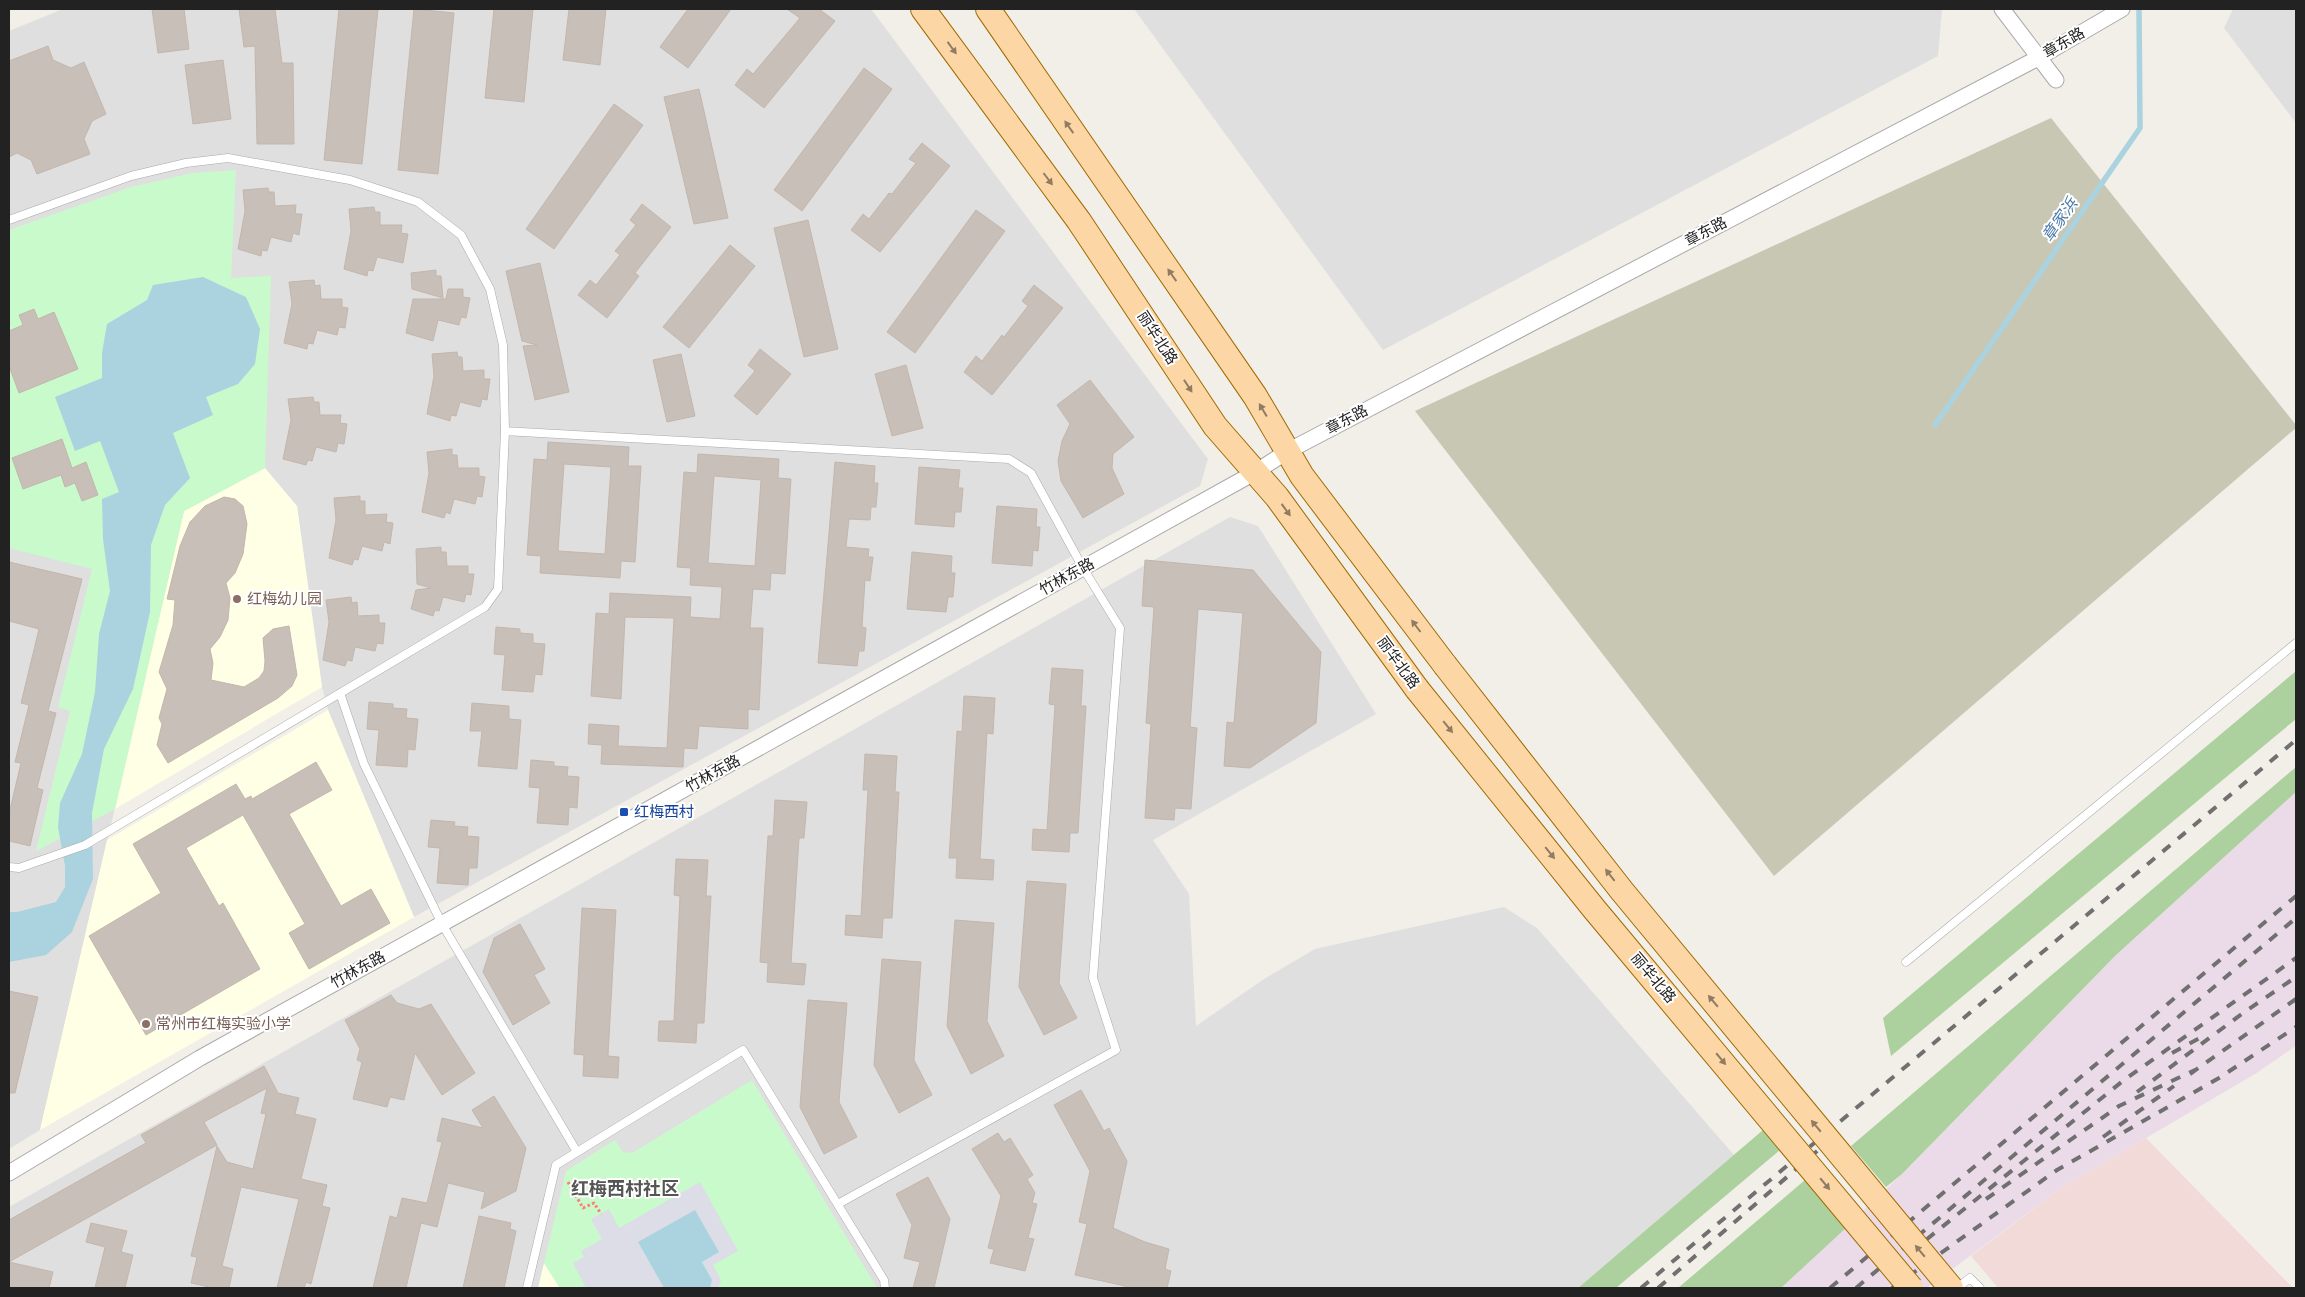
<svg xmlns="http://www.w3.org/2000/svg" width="2305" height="1297" viewBox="0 0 2305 1297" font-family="'Alegreya Sans','Noto Sans SC',sans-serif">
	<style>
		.residential { fill: #e0dfdf }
		.commercial { fill: #f2dad9 }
		.industrial { fill: #ebdbe8 }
		.education { fill: #ffffe5 }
		.construction { fill: #c7c7b4 }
		.forest { fill: #add19e }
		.park { fill: #c8facc }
		.plaza { fill: #dddde8 }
		.water { fill: #aad3df }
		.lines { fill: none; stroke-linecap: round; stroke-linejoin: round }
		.stream { stroke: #aad3df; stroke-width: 5.5 }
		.building { fill: #c7bfb8; stroke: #c4b6ab; fill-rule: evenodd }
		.service-casing { stroke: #a9a9a9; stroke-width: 9 }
		.minor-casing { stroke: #a9a9a9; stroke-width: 17 }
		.primary-casing { stroke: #a06b00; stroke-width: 26 }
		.path { stroke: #fa8072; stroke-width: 3; stroke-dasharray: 2.5 2.5; stroke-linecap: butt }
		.service { stroke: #fff; stroke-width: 8 }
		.minor { stroke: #fff; stroke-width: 15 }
		.primary { stroke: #fcd6a4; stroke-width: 24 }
		.rail { stroke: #707070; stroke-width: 4; stroke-dasharray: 10 10; stroke-linecap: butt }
		.primary-bridge-casing { stroke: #a06b00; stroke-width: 26; stroke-linecap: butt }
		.primary-bridge { stroke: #fcd6a4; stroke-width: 24 }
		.oneway { fill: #8f7c63 }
		.education-dot { fill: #8d6e63; stroke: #fff; stroke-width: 2 }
		.transit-dot { fill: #1a4fb4; stroke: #fff; stroke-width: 2 }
		.labels { text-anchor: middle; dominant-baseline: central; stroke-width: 4; stroke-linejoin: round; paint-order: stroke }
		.street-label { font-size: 15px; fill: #222; stroke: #fff }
		.education-label { font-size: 15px; fill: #785e54; stroke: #fff; text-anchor: start }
		.transit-label { font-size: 15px; fill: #164399; stroke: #fff; text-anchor: start }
		.water-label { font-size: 16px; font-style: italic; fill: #4a7aab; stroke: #fff }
		.quarter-label { font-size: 18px; font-weight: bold; fill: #555; stroke: #fff }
	</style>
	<rect width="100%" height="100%" fill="#f2efe9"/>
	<path class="residential" d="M63 9H871L1208 459 1200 486 414 917 328 710 322 687 297 506 184 511 40 1130 9 1149V31Z
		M1134 9H1942L1938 56 1383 350Z
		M2233 9H2296V123L2224 28Z
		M1230 517 1258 526 1376 714 1153 840 1189 894 1196 1026 1264 979 1315 949 1504 907 1537 928 1734 1155 1578 1288H9V1207Z"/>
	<path class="commercial" d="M2146 1138 2293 1288H1998L1971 1256 2061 1188Z"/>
	<path class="industrial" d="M2296 792V1046L2255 1074 2061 1188 1927 1288H1781L1902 1174 2116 955Z"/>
	<path class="education" d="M265 468 297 506 322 687 115 809 184 511Z
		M328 710 414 917 40 1130 107 840Z
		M544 1263 560 1288H538Z"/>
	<path class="construction" d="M2051 118 2296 425V428L1774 876 1415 411Z"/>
	<path class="forest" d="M2296 671V719L1891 1056 1883 1018Z
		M2296 767V792L2116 955 1902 1174 1886 1187 1851 1146Z
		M1763 1130 1780 1150 1616 1288H1578Z
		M1805 1180 1847 1227 1781 1288H1678Z"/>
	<path class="park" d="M236 170 231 278 271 276 265 468 184 511 115 809 36 851 70 711 58 707 92 569 9 548V230L131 187 193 173Z
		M752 1080 877 1288H560L544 1263 566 1171 615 1140 623 1152 632 1153Z"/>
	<path class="plaza" d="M700 1182 738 1251 713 1265 721 1280 718 1288H710L712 1280 702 1262 718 1252 638 1242 664 1288H586L573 1263 584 1257 581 1251 602 1239 591 1219 609 1209 619 1228Z"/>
	<path class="water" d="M203 277 246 297 260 329 255 364 238 384 206 397 213 415 173 433 190 478 165 505 151 545 150 612 133 689 104 749 92 813 93 879 72 932 46 955 9 962V912H17L56 902 65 887V866L58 827 60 803 82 754 95 692 99 634 110 591 103 539 102 499 119 492 100 441 75 451 55 397 102 378V353L107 324 147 300 153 285Z
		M695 1210 719 1252 702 1262 712 1280 710 1288H664L638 1242Z"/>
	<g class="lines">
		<path class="stream" d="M1935 425 2140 128 2139 9"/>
	</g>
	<path class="building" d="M152 9H184L189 49 158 53Z
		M239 9H275L282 63H293L294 144H257L255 46 244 47Z
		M339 9H378L362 164 324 160Z
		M414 9 454 13 438 174 398 170Z
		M494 9H533L524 102 485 98Z
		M569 9H606L600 65 563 60Z
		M688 9H731L688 68 660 47Z
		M787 9H819L835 21 764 108 735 85 747 69 753 74 800 18Z
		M48 46 53 60 71 68 84 62 106 114 92 121 84 139 90 154 37 174 31 160 17 153 9 157V61Z
		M223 60 231 119 193 124 185 65Z
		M864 68 892 89 802 211 774 190Z
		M699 89 728 218 694 224 664 97Z
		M614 104 643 125 554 249 526 229Z
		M922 143 950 166 880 252 851 230 863 214 869 219 889 193 892 194 916 163 909 159Z
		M268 188 269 192H274L275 206 296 205 295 214H302L299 235 293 233 291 242 271 237 267 251 262 250 261 256 238 249 245 211 243 190Z
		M642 204 671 227 635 273 639 276 607 318 578 295 590 280 596 285 620 255 615 251 636 225 630 220Z
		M374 207 375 212H380V225H402L401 233 408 234 403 263 377 257 373 271 368 270 367 276 344 269 351 231 349 209Z
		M976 210 1005 231 915 353 887 332Z
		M808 220 838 349 804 357 774 228Z
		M730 245 755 266 689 348 663 327Z
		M540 263 569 392 535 400 523 346 537 345 522 341 506 271Z
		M436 270V276H441L443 298 412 289 411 273Z
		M314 280 315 286 320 285 321 299H342V307L348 308 345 328 339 327 337 335 317 330 313 344 308 343 307 349 284 343 292 304 289 282Z
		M1034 285 1063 308 992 395 964 372 976 356 982 361 1002 335 1004 337 1028 306 1022 301Z
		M448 289H463V297L470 298 466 318 461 317 459 325 438 320 433 341 406 333 413 299H446Z
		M34 309 38 319 54 312 78 369 19 393 9 366V331L23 325 19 315Z
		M760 349 791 374 757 415 734 396 755 371 748 365Z
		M457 352 458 357H462L463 371 484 370V379H490L487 400 482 399 480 407 460 402 456 416 451 415 450 421 427 414 434 376 432 354Z
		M681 354 695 416 667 422 653 360Z
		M906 365 923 428 892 436 875 374Z
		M1090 380 1134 437 1113 454 1112 468 1124 494 1083 518 1061 481 1058 461 1062 441 1070 424 1057 405Z
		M313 397 314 402H319L320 415H341L340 423 347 424 344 444 338 443 336 452 316 447 312 461 308 460 306 465 283 459 291 420 288 399Z
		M62 439 72 468 86 462 98 495 82 501 75 483 65 487 61 475 23 489 12 458Z
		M548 442 629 447 628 466H641L635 562 621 561 620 578 540 573 541 556 527 555 534 459 547 460ZM564 464 611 467 605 554 558 551Z
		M452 449V455H457L458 468H479V476L485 477 482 497 477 496 475 504 454 499 450 514 446 512 444 518 422 512 429 473 427 452Z
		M698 454 779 459 778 478 791 479 785 574 771 573 770 590 753 589 750 628H763L759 710 748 709V729L699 726 697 749 684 748 683 767 601 764 602 745 588 744 589 724 619 726 618 746 667 748 674 618 625 617 621 699 591 696 596 613 609 614 610 593 691 597 690 617 720 619 722 587 690 585 691 568 677 567 684 472 697 473ZM714 476 761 480 755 566 708 563Z
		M835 462 875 466 874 483H878L876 507H871L870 520 849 519 846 547 869 549 868 557H873L870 581 865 580 862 627 866 628 864 651H859L857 666 818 663Z
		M919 467 960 470 958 488H963L961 512H955L954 527 915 524Z
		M360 496V501H365V515L387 514 386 522 393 523 390 544 384 542 382 551 362 546 358 560 354 559 352 565 329 558 336 520 334 498Z
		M224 497 235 499 243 506 247 524 243 554 235 573 226 583 230 598 228 620 220 637 210 649 213 663 211 680 244 687 259 678 264 671 265 661 263 638 273 629 289 626 297 675 292 686 278 698 168 763 157 745 162 724 159 718 167 689 159 672 173 625 175 600 167 599 180 546 190 522 205 506Z
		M997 506 1037 509 1036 527H1040L1038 551 1033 550 1032 566 992 563Z
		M441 547V552H446L447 566H468V574H474L471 595 466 594 464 602 443 597 439 611 435 610 433 616 411 609 416 590 431 588 417 584 416 549Z
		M912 552 952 556 951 573H955L953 597H948L946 612 907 609Z
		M1145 560 1253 570 1321 652 1316 723 1250 768 1224 766 1227 722 1234 723 1243 613 1198 609 1190 727 1197 728 1191 809 1175 808 1174 820 1145 818 1151 724 1146 723 1154 607 1142 606Z
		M9 562 82 579 48 711 56 713 37 788 43 790 30 846 9 841V814L21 763 15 762 29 705 21 703 39 629 9 621Z
		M351 597 352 603 357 602 358 616 379 615V623H385L383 644 377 643 375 651 355 647 352 661 347 660 345 666 323 660 329 622 326 600Z
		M496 627 520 629V633L533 634V643L545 644 542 675 535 674 533 692 502 690 505 655 494 654Z
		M1052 668 1083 670 1081 706H1086L1078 833H1070L1069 852 1032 850 1033 829 1047 830 1055 705 1049 704Z
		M964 696 995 698 993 734 987 733 980 859 994 860 993 880 956 878 957 858H949L957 731 962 732Z
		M369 702 393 704V708L407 709 406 718 418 719 415 750 408 749 407 767 376 765 379 730 367 729Z
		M472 703 509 706V719L521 720 517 769 478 766 482 731H470Z
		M865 754 897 756 895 792H899L892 918H883L882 938 845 935 846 915 861 916 868 790H863Z
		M531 760 554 762V766L568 767 567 776 579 777 577 808 569 807 568 825 537 823 540 788 529 787Z
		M316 762 332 790 289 814 341 906 371 889 390 923 309 969 289 933 305 924 243 815 186 848 219 906 223 903 260 969 146 1035 89 936 161 893 133 844 236 784 245 799 251 796 252 799Z
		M775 800 807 802 804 838H799L791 963 806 964 804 985 767 982 768 963 760 962 768 836H773Z
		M431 820 455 822 454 826 468 827 467 836 479 837 477 868H469L468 885 437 883 440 848 428 847Z
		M676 859 708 860 706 896H711L704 1023H697L696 1043 658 1041 659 1021H674L680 896 674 895Z
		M1027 881 1066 884 1059 983 1077 1018 1044 1035 1019 987Z
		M582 908 616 910 608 1056 619 1057 618 1078 583 1076 584 1055 574 1054Z
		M955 920 994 923 987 1021 1004 1056 971 1074 947 1026Z
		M520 924 545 969 534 975 550 1003 513 1025 483 972 494 938Z
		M882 959 921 962 914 1060 932 1095 899 1113 874 1065Z
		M9 991 38 997 15 1093H9Z
		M391 995 397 1003 419 1009 431 1004 475 1073 442 1095 415 1053 404 1100 390 1097 387 1107 353 1099 362 1062 357 1060 360 1049 345 1020Z
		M808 1000 847 1003 839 1102 857 1137 824 1154 800 1107Z
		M264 1066 278 1093 299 1098 295 1114 316 1119 301 1179 327 1185 322 1206 330 1208 311 1284 306 1282 304 1288H277L299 1199 241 1187 222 1266 233 1269 229 1288H214L191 1283 197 1257 191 1256 217 1146 227 1162 253 1169 266 1114 261 1113 267 1088 204 1122 217 1145 9 1262 53 1272 49 1288H9V1220L146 1143 141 1135Z
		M1081 1090 1104 1131 1109 1128 1127 1161 1113 1228 1145 1242 1169 1249 1165 1269 1171 1271 1167 1288H1125V1286L1075 1275 1087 1224 1079 1222 1090 1171 1054 1105Z
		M494 1096 526 1148 516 1191 481 1209 485 1192 448 1183 437 1227 421 1223 406 1288H373L390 1216 397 1218 402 1198 427 1203 442 1142 437 1141 442 1118 483 1128 472 1110Z
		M998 1133 1004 1142 1010 1138 1033 1175 1027 1179 1035 1193 1032 1203 1037 1204 1028 1238 1034 1239 1025 1271 990 1263 994 1249 988 1248 1001 1196 972 1149Z
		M928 1177 950 1219 934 1288H913L920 1262 904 1258 912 1225 896 1194Z
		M479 1216 511 1223 510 1229 516 1231 504 1288H463Z
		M91 1223 127 1231 121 1252 133 1255 125 1288H95L105 1247 86 1242Z"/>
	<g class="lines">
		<defs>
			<path id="service" d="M9 220 131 176 186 163 228 158 350 180 418 202 461 235 490 289 503 345 505 431 498 589 485 607 85 845 19 868 9 867
				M505 431 1009 459 1031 473 1083 568 1120 628 1093 978 1116 1050 838 1204
				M340 693 364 764 442 924 577 1152
				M1906 962 2296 643
				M527 1288 556 1165 743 1050 884 1280 885 1288
				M1957 1288 1970 1278 1980 1288"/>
			<path id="minor" d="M2002 9 2056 80
				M9 1173 200 1058 1254 473 1288 451 2038 58 2122 9"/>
			<path id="primary" d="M923 9 1079 221 1215 426 1277 497 1417 689
				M988 9 1255 396 1302 476 1445 665"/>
		</defs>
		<use href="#service" class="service-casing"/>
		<use href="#minor" class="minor-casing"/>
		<use href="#primary" class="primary-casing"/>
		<path class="path" d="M568 1182 583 1208 594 1203 601 1214"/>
		<use href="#service" class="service"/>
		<use href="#minor" class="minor"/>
		<use href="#primary" class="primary"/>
		<path class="rail" d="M2172 1053 2205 1035
			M2190 1074 2296 999
			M2137 1092 2243 1013 2296 977
			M2103 1137 2174 1086
			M1986 1199 2119 1106 2195 1070
			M1911 1252 2124 1080 2296 958
			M1641 1288 2296 740
			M1658 1288 1830 1140
			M1830 1288 2296 896
			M1856 1288 2296 918
			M1892 1288 2057 1170 2219 1078 2296 1027"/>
		<defs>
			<path id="primary-bridge" d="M1445 665 1622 891 1951 1288
				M1417 689 1595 910 1911 1288"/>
		</defs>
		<use href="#primary-bridge" class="primary-bridge-casing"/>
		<use href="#primary-bridge" class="primary-bridge"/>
	</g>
	<defs><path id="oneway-solid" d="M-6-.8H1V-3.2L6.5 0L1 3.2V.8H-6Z" transform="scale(1.25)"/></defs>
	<g class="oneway">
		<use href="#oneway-solid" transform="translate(952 48) rotate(54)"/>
		<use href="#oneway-solid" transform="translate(1069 127) rotate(-125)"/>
		<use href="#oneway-solid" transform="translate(1048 179) rotate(53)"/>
		<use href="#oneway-solid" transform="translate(1172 275) rotate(-125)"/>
		<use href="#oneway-solid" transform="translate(1188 386) rotate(57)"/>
		<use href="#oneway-solid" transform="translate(1263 410) rotate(-121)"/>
		<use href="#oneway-solid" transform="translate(1286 510) rotate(54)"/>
		<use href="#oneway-solid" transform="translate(1416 626) rotate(-127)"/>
		<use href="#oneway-solid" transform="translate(1448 727) rotate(51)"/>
		<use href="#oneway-solid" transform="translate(1550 853) rotate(51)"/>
		<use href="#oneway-solid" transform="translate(1610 875) rotate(-128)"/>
		<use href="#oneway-solid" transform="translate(1713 1001) rotate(-130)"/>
		<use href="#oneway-solid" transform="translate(1721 1059) rotate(50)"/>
		<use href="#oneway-solid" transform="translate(1816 1126) rotate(-130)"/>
		<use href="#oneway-solid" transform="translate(1825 1184) rotate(50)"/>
		<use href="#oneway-solid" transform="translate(1920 1251) rotate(-130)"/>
	</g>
	<g class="education-dot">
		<circle cx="237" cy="599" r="5"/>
		<circle cx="146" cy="1024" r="5"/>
	</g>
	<rect class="transit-dot" x="619" y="807" width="10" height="10" rx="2.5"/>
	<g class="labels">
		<g class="street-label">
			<text transform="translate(2064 43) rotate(-30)">章东路</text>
			<text transform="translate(1706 232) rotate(-28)">章东路</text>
			<text transform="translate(1157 338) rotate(57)">丽华北路</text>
			<text transform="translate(1347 420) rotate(-28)">章东路</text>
			<text transform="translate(1067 577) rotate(-29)">竹林东路</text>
			<text transform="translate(1398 663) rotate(54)">丽华北路</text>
			<text transform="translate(713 774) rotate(-29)">竹林东路</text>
			<text transform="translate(358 970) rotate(-29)">竹林东路</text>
			<text transform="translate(1653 978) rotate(50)">丽华北路</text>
		</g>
		<g class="education-label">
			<text x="247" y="599">红梅幼儿园</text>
			<text x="156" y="1024">常州市红梅实验小学</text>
		</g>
		<g class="transit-label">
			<text x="634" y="812">红梅西村</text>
		</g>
		<g class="water-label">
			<text transform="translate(2060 220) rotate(-55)">章家浜</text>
		</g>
		<g class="quarter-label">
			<text x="625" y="1190">红梅西村社区</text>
		</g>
	</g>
	<rect width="2305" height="1297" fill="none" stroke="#222222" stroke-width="20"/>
</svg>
